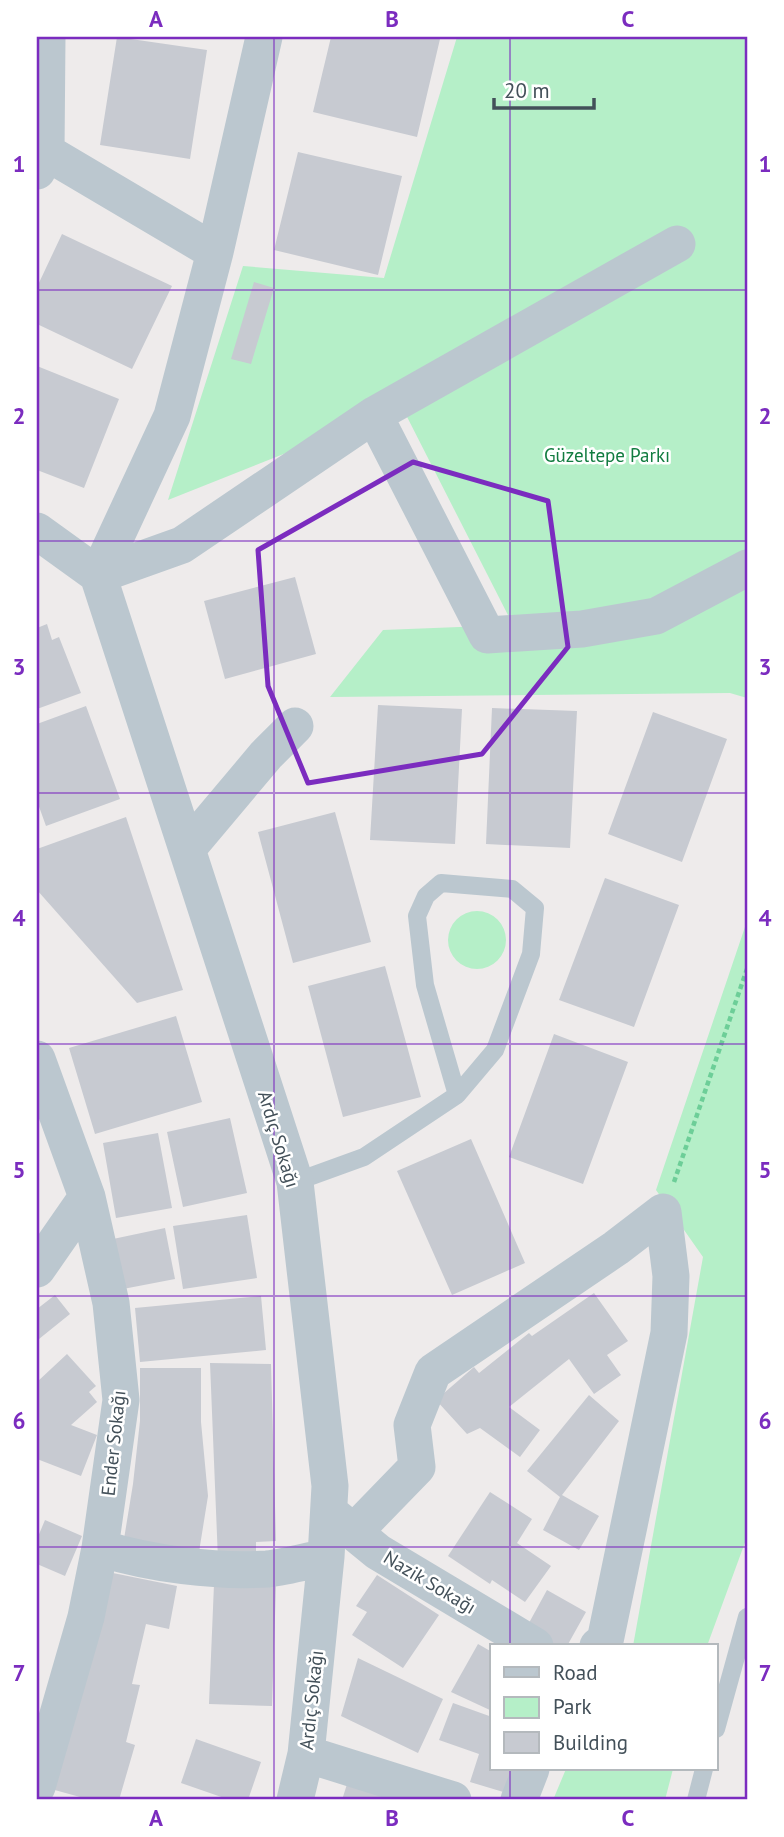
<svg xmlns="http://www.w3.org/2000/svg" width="784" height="1837" viewBox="0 0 784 1837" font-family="'PT Sans',sans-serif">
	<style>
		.green { fill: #b5efc8 }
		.building { fill: #c7cad1 }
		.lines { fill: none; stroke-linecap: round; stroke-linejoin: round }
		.path { stroke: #6dce98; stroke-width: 4.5; stroke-dasharray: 5 3.5; stroke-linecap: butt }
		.service { stroke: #bbc7cf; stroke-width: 18 }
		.minor { stroke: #bbc7cf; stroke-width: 37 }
		.marked { fill: none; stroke: #7b2cbf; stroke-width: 5; stroke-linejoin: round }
		.grid { fill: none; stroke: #7b2cbf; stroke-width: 2; stroke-opacity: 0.55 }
		.labels { text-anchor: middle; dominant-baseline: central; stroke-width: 5; stroke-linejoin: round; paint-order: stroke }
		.park-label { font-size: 19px; fill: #127c40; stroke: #fff }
		.street-label { font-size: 19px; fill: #435059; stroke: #fff }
		.neatline { fill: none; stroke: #7b2cbf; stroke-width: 2.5 }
		.grid-label { font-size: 23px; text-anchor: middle; font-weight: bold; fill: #7b2cbf }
	</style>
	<rect width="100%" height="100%" fill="#eeebeb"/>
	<path class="green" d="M457 37H747V698L730 693 330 697 383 630 513 625 402 407 168 500 243 266 384 278Z
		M448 940a29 29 0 1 1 58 0a29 29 0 1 1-58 0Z
		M747 921V1537L707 1646H633L703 1257 656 1190Z
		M566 1769H673L665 1800H553Z"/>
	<path class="building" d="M117 37 207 50 190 159 100 145Z
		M331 37 440 39 417 137 313 112Z
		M298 152 402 176 378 275 274 250Z
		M62 234 172 286 132 369 37 324V287Z
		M254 282 274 288 251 364 231 359Z
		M37 366 119 399 84 488 37 470Z
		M295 577 316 654 225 679 204 601Z
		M47 624 52 640 59 637 81 693 37 709V628Z
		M378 705 462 709 455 844 370 840Z
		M86 706 120 799 46 826 37 801V724Z
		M492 708 577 711 570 848 486 844Z
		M653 712 727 739 682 862 608 834Z
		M335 812 371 942 293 963 258 832Z
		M126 817 183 990 137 1003 37 890V849Z
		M605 878 679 905 634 1027 559 1000Z
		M385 966 421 1097 343 1117 308 986Z
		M176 1016 202 1102 95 1134 69 1048Z
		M554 1034 628 1062 583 1184 509 1157Z
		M230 1118 247 1193 183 1207 167 1132Z
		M158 1133 172 1208 116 1218 103 1143Z
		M471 1139 525 1263 452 1295 397 1171Z
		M247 1215 257 1278 183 1289 173 1226Z
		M165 1228 175 1279 123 1289 113 1239Z
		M594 1293 628 1341 607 1355 621 1375 594 1394 569 1359 509 1407 540 1430 520 1457 480 1428 467 1434 436 1400 474 1367 479 1373 529 1333 532 1336Z
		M55 1295 70 1314 39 1339 37 1337V1309Z
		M261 1296 266 1350 140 1362 135 1308Z
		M67 1354 96 1386 89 1392 97 1402 71 1425 97 1435 81 1476 37 1459V1382Z
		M210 1363 271 1364 276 1541 256 1542V1558L218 1560Z
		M140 1368H201V1422L208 1496 199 1552 124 1539 133 1484 140 1421Z
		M589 1395 619 1421 562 1495 599 1516 579 1550 543 1530 560 1497 527 1471Z
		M490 1492 532 1519 517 1543 551 1566 525 1602 492 1580 490 1584 448 1556Z
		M45 1520 82 1536 65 1576 37 1564V1539Z
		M108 1572 177 1586 169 1629 146 1624 132 1684 140 1685 126 1742 135 1745 119 1800H91L51 1789Z
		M377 1575 439 1615 403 1668 352 1635 367 1612 356 1606Z
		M214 1584 276 1586 272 1706 209 1704Z
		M547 1590 586 1612 567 1646H549L524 1632Z
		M478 1644 492 1652V1711L451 1692Z
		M358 1658 443 1699 418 1753 341 1716Z
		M453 1703 492 1717V1769H518L510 1794 470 1782 479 1754 439 1740Z
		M196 1739 261 1762 248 1800H230L181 1783Z
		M348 1781 406 1800H342Z"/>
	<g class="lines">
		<path class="path" d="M674 1182 747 969"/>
		<path class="service" d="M441 883 512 889 535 908 531 954 495 1050 457 1095 425 985 417 916 426 896Z
			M295 1182 364 1157 457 1095
			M716 1729 747 1617
			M696 1800 704 1769"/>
		<path class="minor" d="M46 152 215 252
			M37 171 46 152 47 37
			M374 415 487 635 582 629 656 616 747 568
			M37 531 98 575 295 1182 330 1486 326 1557 306 1754 295 1800
			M98 575 182 545 374 415 677 244
			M98 575 172 416 215 252 264 37
			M187 849 266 755 295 726
			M37 1059 87 1197 111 1303 121 1400 100 1548 86 1617 37 1787
			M37 1269 87 1197
			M334 1516 378 1552 535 1646
			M354 1532 417 1467 412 1425 433 1372 616 1248 663 1212 671 1276 669 1333 605 1641 598 1646
			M100 1548C151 1564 215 1572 267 1569 287 1567 307 1561 326 1557
			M306 1754 453 1800
			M519 1800 531 1769"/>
	</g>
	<path class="marked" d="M413 462 548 501 568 647 482 754 308 783 268 686 258 550Z"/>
	<path class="grid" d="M274 37V1800M510 37V1646M37 290H747M37 541H747M37 793H747M37 1044H747M37 1296H747M37 1547H747M510 1769V1800"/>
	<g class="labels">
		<g class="park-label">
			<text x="607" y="455">Güzeltepe Parkı</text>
		</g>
		<g class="street-label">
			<text transform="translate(279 1139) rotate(73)">Ardıç Sokağı</text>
			<text transform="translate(113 1443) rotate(-84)">Ender Sokağı</text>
			<text transform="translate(430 1582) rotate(31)">Nazik Sokağı</text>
			<text transform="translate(311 1700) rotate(-84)">Ardıç Sokağı</text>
		</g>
	</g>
	<rect width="784" height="1837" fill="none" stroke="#ffffff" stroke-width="77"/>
	<rect x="490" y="1644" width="228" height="126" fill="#ffffff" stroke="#b4b9bd" stroke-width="2"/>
	<rect x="504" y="1667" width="35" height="10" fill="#bbc7cf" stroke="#b4b9bd" stroke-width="2"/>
	<text x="553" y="1680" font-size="21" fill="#435059">Road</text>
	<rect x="504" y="1697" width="35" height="21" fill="#b5efc8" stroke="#b4b9bd" stroke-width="2"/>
	<text x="553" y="1714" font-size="21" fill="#435059">Park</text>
	<rect x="504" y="1732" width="35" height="21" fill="#c7cad1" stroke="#b4b9bd" stroke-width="2"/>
	<text x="553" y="1750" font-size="21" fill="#435059">Building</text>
	<path d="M494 98v10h100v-10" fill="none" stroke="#435059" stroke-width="3.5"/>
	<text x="504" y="98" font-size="21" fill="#435059" stroke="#ffffff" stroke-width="5" paint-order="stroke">20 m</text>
	<rect x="38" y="38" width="708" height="1760" class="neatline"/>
	<g class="grid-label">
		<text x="156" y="27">A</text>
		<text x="392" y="27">B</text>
		<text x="628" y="27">C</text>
		<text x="19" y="172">1</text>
		<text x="765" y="172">1</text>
		<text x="19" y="424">2</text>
		<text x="765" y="424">2</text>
		<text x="19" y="675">3</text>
		<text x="765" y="675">3</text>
		<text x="19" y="926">4</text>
		<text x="765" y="926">4</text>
		<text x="19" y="1178">5</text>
		<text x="765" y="1178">5</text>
		<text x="19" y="1429">6</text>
		<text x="765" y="1429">6</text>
		<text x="19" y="1681">7</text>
		<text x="765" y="1681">7</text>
		<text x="156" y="1826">A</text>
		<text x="392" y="1826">B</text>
		<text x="628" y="1826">C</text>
	</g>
</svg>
